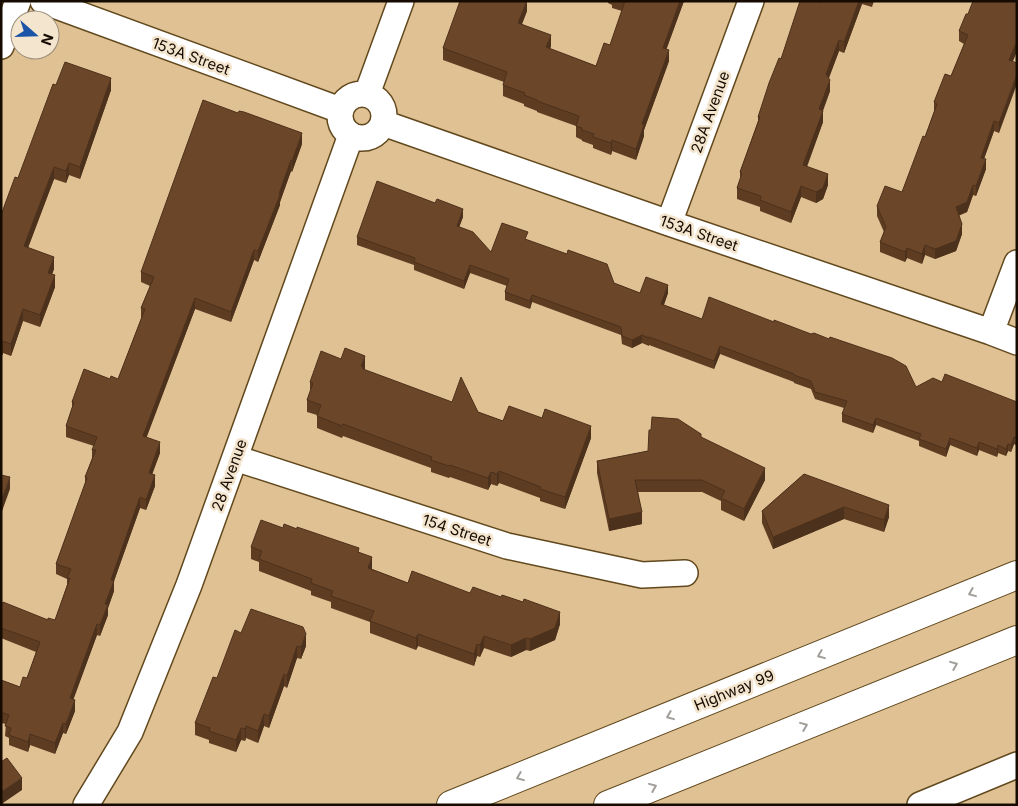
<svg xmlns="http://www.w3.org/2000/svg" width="1018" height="806" viewBox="0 0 1018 806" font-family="Inter,sans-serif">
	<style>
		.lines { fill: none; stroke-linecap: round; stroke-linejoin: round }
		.minor-casing { stroke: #61481d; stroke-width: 28 }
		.highway-casing { stroke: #61481d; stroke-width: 30 }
		.minor { stroke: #fff; stroke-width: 25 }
		.highway { stroke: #fff; stroke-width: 28 }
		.wall { fill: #5d3c22 }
		.shaded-wall { fill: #4c311c }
		.building { fill: #6c4628; stroke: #4c311c }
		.oneway { stroke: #a19d99 }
		.labels { text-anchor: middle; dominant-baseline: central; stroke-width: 5; stroke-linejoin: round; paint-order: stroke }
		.street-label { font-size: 15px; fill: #150b00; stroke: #f4e5ce }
	</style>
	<rect width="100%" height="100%" fill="#dfc194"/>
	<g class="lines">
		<defs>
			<path id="minor" d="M43 1 340 110
				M1 46 18 1
				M340 116a22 22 0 1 1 44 0a22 22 0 1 1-44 0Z
				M367 94 401 1
				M383 123 669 223 991 332 1017 342
				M669 223 751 1
				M991 332 1017 263
				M235 458 507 546 642 575 685 573
				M86 805 130 732 189 585 351 135
				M920 805 1017 765"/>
			<path id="highway" d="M451 805 1017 575
				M608 805 1017 640"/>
		</defs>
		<use href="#minor" class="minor-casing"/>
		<use href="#highway" class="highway-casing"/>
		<use href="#minor" class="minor"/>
		<use href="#highway" class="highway"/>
	</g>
	<path class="wall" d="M527 1V11L522 24 551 46 550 49 596 66 610 45 622 11 612 8V5L608 3V1H684L666 49 669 61 644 130V136L636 160 612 151 611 155 593 148V145L582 141V140L576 137V126L537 112V111L524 106V104L503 96V85L504 82 443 60V48Z
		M820 1H874L872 7 862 4 844 53 839 51 829 78 830 91 823 111V122L807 167 828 185 823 199 816 203 801 197 791 223 760 211V207L737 199V188L740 180V172L758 121V117L781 59Z
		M1017 1V51L1013 61 999 133 994 131 984 159 986 169 976 196 973 195 967 212 959 215 962 234 956 251 935 259 925 255 922 264 907 258 905 262 880 252V242L884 232 877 216V206L902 192 925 137 934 112V102L951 76 964 44 959 41V31L968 14Z
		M56 85 111 90 80 179 69 175 66 183 54 179 28 248 54 269 52 274 55 287 40 327 23 321 11 356 3 353 1 358V215L18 178Z
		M302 144 292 172 291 171 280 202V205L258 262 254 260 231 322 195 309 146 437 160 453 152 474 155 486 146 510 140 508 114 581V591L108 608V615L100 636 97 635 73 699 75 711 66 734 63 733 55 754 30 745 28 752 9 745V738L5 736 6 724 1 723V680L20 687 27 678 36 652 1 638V608L48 620H55L67 585V579L56 574V564L85 484V477L92 458V450L94 446 66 437V426L72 408V402L110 379H118L141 319V308L150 286 141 282V272Z
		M463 217 459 227 491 252 528 240 614 283 640 293H668L664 305 702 319 916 387 942 382 1017 402V446L1014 444 1011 452 1008 451 1006 456 998 453 997 457 979 450 977 456 950 445 946 457 919 446V441L876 425 873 433 842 422V414L844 408 815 399 811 389 794 383V382L720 354 714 369 649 345V346L642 343 632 348 622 344 621 335 532 302 530 309 505 300V292L507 286 470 273 464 289 414 270V265L357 245V237Z
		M365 368 364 370 503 421 591 438 565 509 540 501V498L499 483 497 486 491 484 488 490 450 477 449 478 431 472V468L343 436 342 438 317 428V415L307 412V400L310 392V382Z
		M701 437 765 480 744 521 721 510V501L702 492H638L642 524 609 531 597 473V461L648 451Z
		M804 474 889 517 884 532 844 519 773 549 762 523V511Z
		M283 528 359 552 372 569 408 583 470 593 560 624 555 640 530 651 526 650 511 657 484 648 480 657 477 656 474 666 418 646 416 650 370 633V622L331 608V602L311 595V591L259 571V562L251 559V547Z
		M241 633 306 646 301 659 297 658 287 688 284 686 269 728 264 726 258 743 246 738 245 741 241 740 236 752 209 743V740L195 735V723Z"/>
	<path class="shaded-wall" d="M527 1V11L518 34V23Z
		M680 1H684L663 59V48Z
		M859 1H862V4L844 53V42Z
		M551 35V46L546 58V47Z
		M839 40V51L826 85V74Z
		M1017 41V51L1009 70V60Z
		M669 50V61L644 130V136L636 160V149L642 124Z
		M1017 74V84L999 133V123Z
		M111 78V90L80 179V167Z
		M830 80V91L819 120V109Z
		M823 111V122L803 176V165Z
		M994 121V131L981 167V158Z
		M302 133V144L292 172V161Z
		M612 140V151L611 155V143Z
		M986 159V169L976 196V186Z
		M291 160V171L280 202V205L258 262V251Z
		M69 163V175L66 183V171Z
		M54 167V179L24 258V246Z
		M828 174V185L823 199 816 203V192Z
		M973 185V195L967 212 956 217V207Z
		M801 186V197L791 223V212Z
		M463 209V217L457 233V226Z
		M962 224V234L956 251 935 259V249Z
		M925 245V255L922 264V254Z
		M907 248V258L905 262V252Z
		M254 250V260L231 322V312Z
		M54 257V269L48 285V273Z
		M470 265V273L464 289V281Z
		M55 275V287L40 327V315Z
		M668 285V293L661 312V304Z
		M532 295V302L530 309V301Z
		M195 298V309L143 447V436Z
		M23 309V321L11 356V344Z
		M642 335V343L632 348V340Z
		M3 341V353L1 358V346Z
		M720 346V354L714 369V361Z
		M365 356V368L363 373 361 366Z
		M876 418V425L873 433V425Z
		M591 426V438L565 509V497Z
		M1014 437V444L1011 452V445Z
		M950 438V445L946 457V449Z
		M160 442V453L149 483V473Z
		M979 442V450L977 456V448Z
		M1008 444V451L1006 456V449Z
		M998 445V453L997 457V449Z
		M765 468V480L744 521V509Z
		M499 471V483L497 486V474Z
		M491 472V484L488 490V478Z
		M155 475V486L146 510V500Z
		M10 477V489L1 514V502Z
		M140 497V508L114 581V591L108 608V615L100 636V625L111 580Z
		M889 505V517L884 532V520Z
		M844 507V519L773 549V537Z
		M642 512V524L609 531V519Z
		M372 557V569L368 580V568Z
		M560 612V624L555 640 530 651V639Z
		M97 624V635L70 709V698Z
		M306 634V646L301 659V647Z
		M418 634V646L416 650V638Z
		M484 636V648L480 657V645Z
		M526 638V650L511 657V645Z
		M477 644V656L474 666V654Z
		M297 646V658L287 688V676Z
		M284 674V686L269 728V716Z
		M75 700V711L66 734V724Z
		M264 714V726L258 743V731Z
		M63 723V733L55 754V743Z
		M246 726V738L245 741V729Z
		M241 728V740L236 752V740Z
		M30 734V745L28 752V742Z
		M22 778V790L3 803V805H1V792Z"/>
	<path class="building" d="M460 1H527L518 23 551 35 546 47 596 66 604 43 610 45 625 1H680L663 48 669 50 642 124 644 125 636 149 612 140 611 143 593 137 594 134 582 130V128L576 126 579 116 537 101V100L524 95 525 93 503 85 507 72 443 48Z
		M800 1H816L819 3 820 1H859L844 42 839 40 826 74 830 80 819 109 823 111 803 165 828 174 823 188 816 192 801 186 791 212 760 200 761 196 737 188 742 173 740 172 760 117H758L769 83 779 58 781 59Z
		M973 1H1017V41L1009 60 1017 63V74L999 123 994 121 981 158 986 159 976 186 973 185 967 202 956 207 962 224 956 241 935 249 925 245 922 254 907 248 905 252 880 242 886 227 877 206 885 186 902 192 923 136 925 137 937 104 934 102 945 74 951 76 968 35 959 31 966 14H968Z
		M65 62 111 78 80 167 69 163 66 171 54 167 24 246 54 257 48 273 55 275 40 315 23 309 11 344 3 341 1 346V215L15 177 18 178 53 84 56 85Z
		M203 100 238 113 239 111 244 112 302 133 292 161 291 160 279 194 280 195 258 251 254 250 231 312 195 298 143 436 160 442 149 473 155 475 146 500 140 497 111 580 114 581 105 604 108 605 100 625 97 624 70 698 75 700 66 724 63 723 55 743 30 734 28 742 9 735 11 728 5 726 9 715 1 712V680L20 687 23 677 27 678 40 642 1 628V608L3 602 48 620V618L55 620 70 578H67L71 569 56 564 87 478 85 477 96 450H92L97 437 66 426 74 402H72L84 369 110 379 111 376 118 379 145 309 141 308 154 277 141 272Z
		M377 181 435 203 437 199 463 209 457 226 473 232 491 252 502 223 528 232 525 239 567 254 568 250 607 264 614 283 640 293 646 277 668 285 661 304 702 319 709 297 774 322V320L811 334 814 333 829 339 830 337 892 358 906 366 916 387 933 378 942 382 945 374 1017 402V438L1014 437 1011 445 1008 444 1006 449 998 445 997 449 979 442 977 448 950 438 946 449 919 439 921 434 876 418 873 425 842 414 847 401 815 392 811 381 794 375V374L720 346 714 361 649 337V338L642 335 632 340 622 336 621 327 532 295 530 301 505 292 509 279 470 265 464 281 414 262 415 258 357 237Z
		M345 348 365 356 361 366 363 367V369L452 402 461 377 478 412 503 421 509 406 542 418 545 409 591 426 565 497 540 489 541 487 499 471 497 474 491 472 488 478 450 465 449 466 431 460 432 457 343 424 342 426 317 416 321 405 307 400 313 383 310 382 321 351 341 359Z
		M652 417 678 419 701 434V437L765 468 744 509 721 498 725 491 702 480H635L642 512 609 519 597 461 648 451 649 430H651Z
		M804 474 889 505 884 520 844 507 773 537 762 511Z
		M1 475 10 477 1 502Z
		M261 520 283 528 284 524 297 529V527L359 548 358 552 372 557 368 568 408 583 412 571 470 593 473 587 501 597 502 595 523 602 524 599 560 612 555 628 530 639 526 638 511 645 484 636 480 645 477 644 474 654 418 634 416 638 370 621 374 611 331 596 333 591 311 583 312 579 259 559 262 551 251 547Z
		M251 609 303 627 306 634 301 647 297 646 287 676 284 674 269 716 264 714 258 731 246 726 245 729 241 728 236 740 209 731 210 728 195 723 213 677 217 678 235 630 241 633Z
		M7 758 22 778 1 792V762Z"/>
	<defs><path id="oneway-chevron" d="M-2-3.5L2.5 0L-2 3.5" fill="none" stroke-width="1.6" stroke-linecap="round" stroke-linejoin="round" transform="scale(1.25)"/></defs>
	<g class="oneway">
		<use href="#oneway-chevron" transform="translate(972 593) rotate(158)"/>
		<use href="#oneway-chevron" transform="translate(821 655) rotate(158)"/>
		<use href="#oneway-chevron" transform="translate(954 665) rotate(-22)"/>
		<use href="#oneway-chevron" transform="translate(670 716) rotate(158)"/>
		<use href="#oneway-chevron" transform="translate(804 726) rotate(-22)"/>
		<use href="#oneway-chevron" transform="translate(520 777) rotate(158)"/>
		<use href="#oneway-chevron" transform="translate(653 787) rotate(-22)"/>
	</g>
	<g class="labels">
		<g class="street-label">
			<text transform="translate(191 56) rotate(20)">153A Street</text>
			<text transform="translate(710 112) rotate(-70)">28A Avenue</text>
			<text transform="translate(699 233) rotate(19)">153A Street</text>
			<text transform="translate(229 475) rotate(-70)">28 Avenue</text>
			<text transform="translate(457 530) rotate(18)">154 Street</text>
			<text transform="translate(734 690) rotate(-22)">Highway 99</text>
		</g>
	</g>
	<rect width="1018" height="806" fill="none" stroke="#150b00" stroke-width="5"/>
	<g transform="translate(35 35) rotate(110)"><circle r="24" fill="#f4e5ce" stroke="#9b8e7c"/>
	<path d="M0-4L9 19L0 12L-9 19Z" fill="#1c55a7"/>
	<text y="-8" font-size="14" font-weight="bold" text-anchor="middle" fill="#150b00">N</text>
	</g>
</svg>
